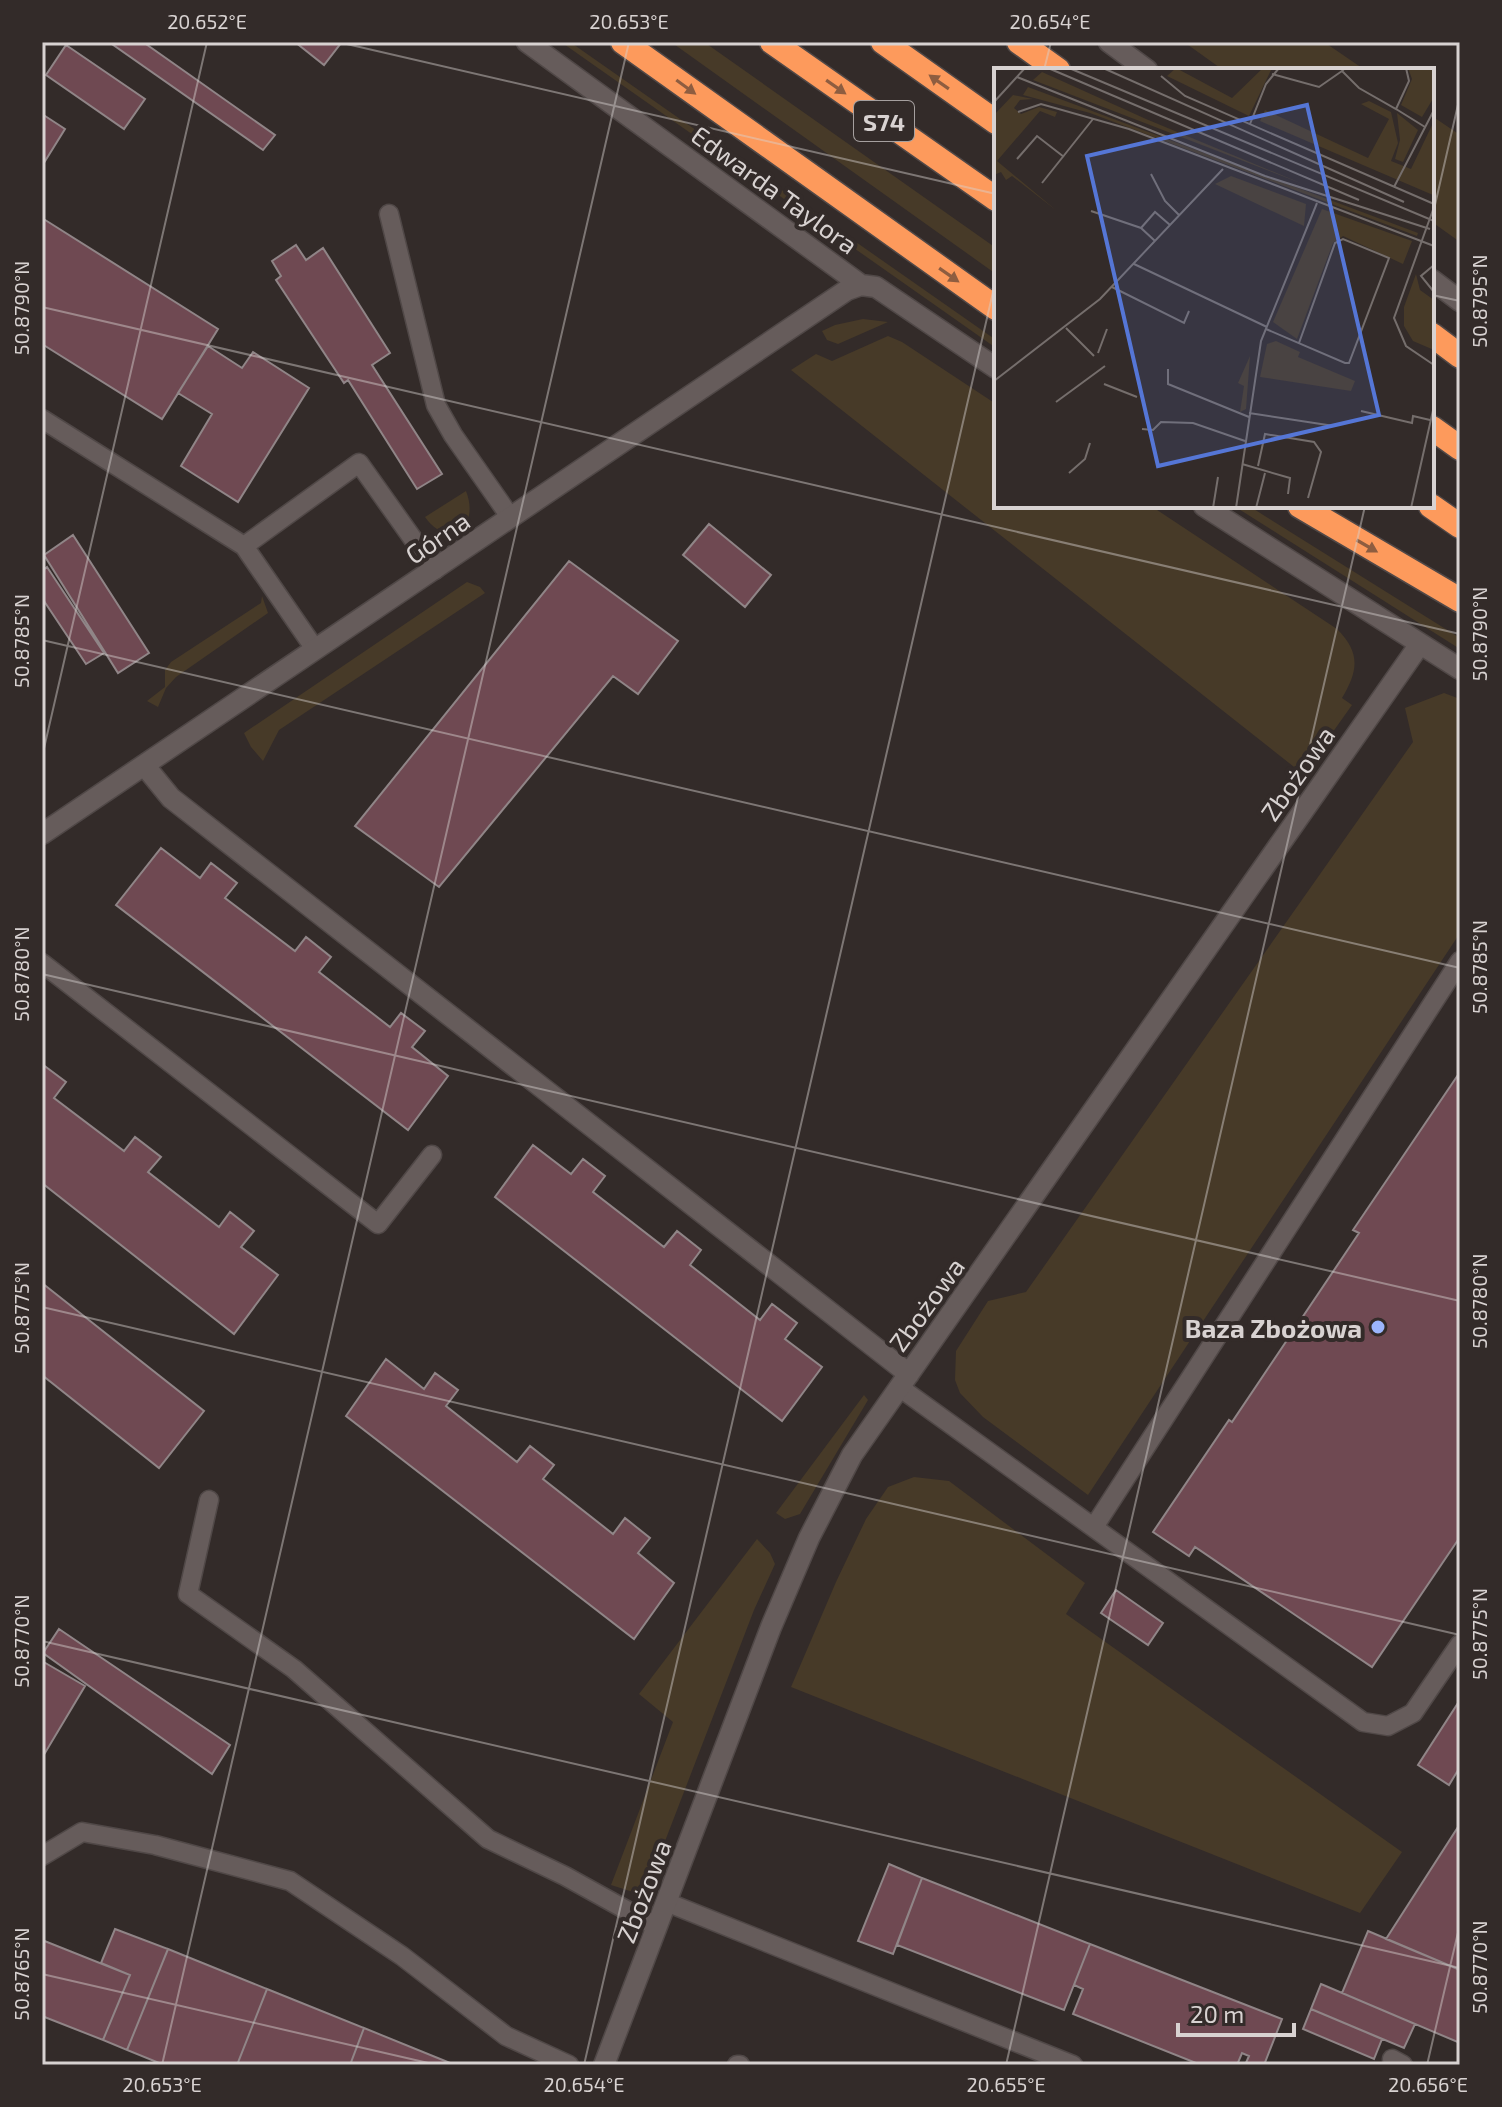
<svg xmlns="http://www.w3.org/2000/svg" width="1502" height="2107" viewBox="0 0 1502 2107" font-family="'Exo 2',sans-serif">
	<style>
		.green { fill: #473a28 }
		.building { fill: #6f4952; stroke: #908587; stroke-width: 2 }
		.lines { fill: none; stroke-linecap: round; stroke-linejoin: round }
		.service-casing { stroke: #504847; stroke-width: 21 }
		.minor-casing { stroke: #504847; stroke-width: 23 }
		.motorway-casing { stroke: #504847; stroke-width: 27 }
		.service { stroke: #665c5b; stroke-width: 18 }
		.minor { stroke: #665c5b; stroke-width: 20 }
		.motorway { stroke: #fd9a5c; stroke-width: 24 }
		.oneway { fill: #8e5d40 }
		.ticks { fill: none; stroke: #d8d2d1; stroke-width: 2; stroke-opacity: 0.45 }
		.poi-dot { fill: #9bb5fd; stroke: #332b29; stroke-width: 3 }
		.labels { text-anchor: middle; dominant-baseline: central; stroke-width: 8; stroke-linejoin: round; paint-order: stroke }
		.shield { fill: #332b29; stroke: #a6a09f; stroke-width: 2 }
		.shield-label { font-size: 24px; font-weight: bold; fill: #d8d2d1 }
		.street-label { font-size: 26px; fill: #d8d2d1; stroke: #332b29 }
		.poi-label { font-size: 26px; font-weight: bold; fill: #d8d2d1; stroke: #332b29; text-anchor: end }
		.inset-road { fill: none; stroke: #756e6c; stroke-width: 2 }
		.view { fill: #5576d6; fill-opacity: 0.15; stroke: #5576d6; stroke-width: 4 }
		.inset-edge { fill: none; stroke: #d8d2d1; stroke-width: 4 }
		.neatline { fill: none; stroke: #d8d2d1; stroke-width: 3 }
		.ticks-label { font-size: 20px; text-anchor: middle; fill: #d8d2d1 }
	</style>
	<rect width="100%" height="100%" fill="#332b29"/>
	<path class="green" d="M561 42H570L996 340V348Z
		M671 42H704L996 248V274Z
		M1184 42H1324L1365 70H1223Z
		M1432 116 1460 135V242L1432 222Z
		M863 319 888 322 838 344 827 340 822 331 835 325Z
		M888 336 902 342 996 404V506H1151L1337 629C1361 653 1358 671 1342 698L1352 705 1303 774 791 370 816 354 832 361Z
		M466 491C481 530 446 548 425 517Z
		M1234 506H1249L1460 638V649Z
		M467 582 480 587 485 593 279 730 263 761 251 747 244 733Z
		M262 596 268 613 176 677 166 688 158 707 147 701 165 687V670L171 662 261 603Z
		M1444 693 1460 699V933L1088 1495 983 1417 960 1393 955 1380 956 1351 988 1301 1026 1292 1413 742 1405 708Z
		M864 1395 868 1400 800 1514 785 1519 776 1513Z
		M914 1477 949 1481 1085 1583 1066 1614 1402 1852 1360 1913 791 1687 836 1582 866 1519 888 1487Z
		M757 1539 770 1553 775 1564 754 1610 652 1875 633 1892 611 1885 673 1722 639 1694Z"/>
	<path class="building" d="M109 42H143L275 135 263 150Z
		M295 42H339L341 43 324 65Z
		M66 45 145 99 124 129 46 75Z
		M42 114 65 129 42 166Z
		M42 218 218 329 162 419 42 344Z
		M296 245 306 260 323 248 390 353 372 365 442 474 417 489 348 380 344 383 276 280 281 276 272 261Z
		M208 346 242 368 253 352 309 388 238 502 181 466 212 414 178 393Z
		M709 524 771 575 745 607 683 555Z
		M73 535 149 653 118 673 44 555Z
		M569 561 678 641 638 694 613 676 439 887 355 826Z
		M47 567 104 653 86 664 42 598V571Z
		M161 848 200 878 211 863 237 883 225 898 295 951 306 937 331 957 319 972 390 1027 401 1013 425 1031 412 1047 448 1076 408 1130 116 905Z
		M42 1064 66 1082 54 1098 124 1151 135 1137 161 1157 148 1172 219 1227 230 1212 254 1231 241 1247 278 1275 234 1334 42 1183Z
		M1460 1072V1537L1372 1667 1195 1547 1189 1556 1153 1532 1229 1420 1232 1422 1359 1233 1353 1230Z
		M533 1145 571 1174 583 1159 605 1176 593 1192 664 1247 677 1231 701 1250 690 1265 760 1320 772 1304 797 1323 785 1339 822 1367 782 1421 495 1197Z
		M42 1283 204 1411 159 1468 42 1375Z
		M386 1359 424 1389 435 1373 458 1390 446 1406 517 1462 530 1446 554 1465 543 1479 613 1534 625 1518 650 1538 638 1553 674 1583 634 1639 346 1416Z
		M1116 1590 1163 1623 1148 1645 1101 1613Z
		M59 1629 230 1745 212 1774 43 1653Z
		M42 1661 85 1686 42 1758Z
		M1460 1700V1767L1449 1785 1418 1765Z
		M1460 1824V1970L1386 1939Z
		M889 1864 922 1878 893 1954 858 1941Z
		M922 1878 1090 1944 1064 2010 897 1945Z
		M115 1929 168 1949 127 2050 103 2040 130 1975 101 1963Z
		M1368 1931 1460 1970V2043L1342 1993Z
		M42 1940 130 1975 103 2040 42 2016Z
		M1090 1944 1282 2019 1264 2065H1245L1249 2056 1242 2053 1237 2065H1201L1073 2014 1083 1989 1074 1985Z
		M168 1949 267 1989 237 2065H164L127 2050Z
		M1321 1984 1415 2024 1404 2048 1311 2009Z
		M267 1989 364 2028 350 2065H237Z
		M1311 2009 1382 2039 1374 2059 1303 2029Z
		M364 2028 455 2065H350Z"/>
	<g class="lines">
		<defs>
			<path id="service" d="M389 214 436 405 453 435 511 518
				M42 419 244 546 315 649
				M244 546 359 463 435 570
				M42 963 378 1224 432 1155
				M899 1387 1363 1722 1388 1726 1413 1713 1460 1644
				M209 1500 188 1594 294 1669 488 1839 565 1876 657 1927
				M1094 1527 1460 961
				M42 1856 82 1832 155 1845 290 1881 402 1956 506 2036 569 2065
				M666 1902 1073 2065
				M1392 2059 1403 2065
				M737 2065H740"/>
			<path id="minor" d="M527 42 861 285 876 287 996 368
				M1109 42 1147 70
				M1432 280 1460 301
				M1204 506 1460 669
				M144 765 171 798 909 1374
				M42 834 847 290 861 285
				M604 2065 771 1627 809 1538 852 1455 1420 644"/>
			<path id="motorway" d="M623 42 996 308
				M772 42 996 199
				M883 42 996 122
				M1019 42 1058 70
				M1432 335 1460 356
				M1432 428 1460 448
				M1300 506 1460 600
				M1431 506 1460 526"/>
		</defs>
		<use href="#service" class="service-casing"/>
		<use href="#minor" class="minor-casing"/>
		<use href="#motorway" class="motorway-casing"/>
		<use href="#service" class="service"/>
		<use href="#minor" class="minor"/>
		<use href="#motorway" class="motorway"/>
	</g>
	<defs><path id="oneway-solid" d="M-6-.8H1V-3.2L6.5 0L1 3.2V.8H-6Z" transform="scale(2)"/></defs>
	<g class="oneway">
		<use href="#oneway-solid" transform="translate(939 82) rotate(-145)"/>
		<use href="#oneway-solid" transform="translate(686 87) rotate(36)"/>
		<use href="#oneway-solid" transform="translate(836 87) rotate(35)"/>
		<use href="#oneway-solid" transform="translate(949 275) rotate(35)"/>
		<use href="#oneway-solid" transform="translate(1367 546) rotate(30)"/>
	</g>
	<path class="ticks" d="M338 42 996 194M1044 70 1051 42M1432 218 1460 96M1432 295 1460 301M42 307 1460 634M42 640 1460 968M42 757 207 42M42 974 1460 1301M42 1307 1460 1635M42 1641 1460 1968M42 1974 437 2065M162 2065 629 42M584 2065 996 279M1006 2065 1365 506M1427 2065 1460 1924"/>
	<circle class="poi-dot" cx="1378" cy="1327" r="8"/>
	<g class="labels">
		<rect class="shield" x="854" y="101" width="60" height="40" rx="6"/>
		<g class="shield-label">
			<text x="884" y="121">S74</text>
		</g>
		<g class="street-label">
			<text transform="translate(775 189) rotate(36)">Edwarda Taylora</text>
			<text transform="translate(437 537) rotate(-34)">Górna</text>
			<text transform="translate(1297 773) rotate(-55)">Zbożowa</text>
			<text transform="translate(926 1304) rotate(-54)">Zbożowa</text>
			<text transform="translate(643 1891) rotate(-69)">Zbożowa</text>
		</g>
		<g class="poi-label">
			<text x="1362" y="1327">Baza Zbożowa</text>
		</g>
	</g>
	<g transform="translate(994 68)">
		<rect width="440" height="440" fill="#332b29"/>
		<path d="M182 0 238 30 269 0H278L255 48 173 8ZM414 0H440V29L428 49 407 37 418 11ZM48 4 152 51 309 116 39 12ZM34 19 424 165 423 168 96 45 29 27ZM19 27 39 31 26 32 20 40 27 46 45 39 63 44 61 49 46 43 3 93 63 143 18 108 12 112 7 104 0 107V47ZM375 33 397 44 404 75 397 93 417 101 440 53 439 127 266 53 271 42 374 90 395 51 367 36ZM403 45 424 62 409 94 401 91 406 72ZM237 108 312 136 310 158 221 116ZM328 141 418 173 409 196 349 168 339 175 303 271 279 254ZM422 206 426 222 440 232V282L419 273 410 258V239ZM282 273 306 284 304 289 361 313 357 323 266 309 273 276ZM256 288 252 341 246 344 250 318 244 315Z" fill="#473a28"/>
		<path class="inset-road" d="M54 0 365 132M75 0 440 153M109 0 410 134M351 0 348 3 365 20 402 41 415 13 412 0M278 6 325 19 348 3M167 8 191 28 440 136M23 9 271 108 436 161M0 34 31 0M402 41 431 59M24 44 47 36 135 61 440 178M256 56 272 16 285 0M23 91 43 68 70 89M157 106 171 133 185 147M48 115 99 51M400 119 440 42M440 139 400 250 412 278 440 297M97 143 147 160 161 173M147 160 161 144 176 157M140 196 273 259M440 197 427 208 440 224M118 219 190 255 195 243M72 260 100 288M272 261 351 295H355L395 190 349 171 341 175 305 275M104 285 113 261M174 301V316L255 349M0 313 106 231 229 101M110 316 143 329M62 334 111 298M367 343 418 355 419 348 436 352M255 345 340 358M148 361 159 362 167 354 199 355 251 373M248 396 296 410 294 426M264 398 271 366 320 374 327 384 314 430M75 405 91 391 96 375M219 440 224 409M242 440 267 273 323 135M262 440 271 405M417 440 440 338"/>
		<path class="view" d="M313 37 385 347 164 398 93 88Z"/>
		<rect width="440" height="440" class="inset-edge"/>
	</g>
	<rect width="1502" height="2107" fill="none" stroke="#332b29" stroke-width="88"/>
	<path d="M1178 2023v12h116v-12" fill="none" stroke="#d8d2d1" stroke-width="4"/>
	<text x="1190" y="2023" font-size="24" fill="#d8d2d1" stroke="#332b29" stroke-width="6" paint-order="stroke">20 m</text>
	<rect x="44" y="44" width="1414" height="2019" class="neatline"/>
	<g class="ticks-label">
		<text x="207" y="29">20.652°E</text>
		<text x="629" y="29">20.653°E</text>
		<text x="1050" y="29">20.654°E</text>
		<text transform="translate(1480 301) rotate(-90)" y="7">50.8795°N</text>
		<text transform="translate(22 308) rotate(-90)" y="7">50.8790°N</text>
		<text transform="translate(1480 634) rotate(-90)" y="7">50.8790°N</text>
		<text transform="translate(22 641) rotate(-90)" y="7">50.8785°N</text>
		<text transform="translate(1480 967) rotate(-90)" y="7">50.8785°N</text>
		<text transform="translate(22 974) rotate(-90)" y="7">50.8780°N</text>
		<text transform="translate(1480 1301) rotate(-90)" y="7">50.8780°N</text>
		<text transform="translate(22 1308) rotate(-90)" y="7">50.8775°N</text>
		<text transform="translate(1480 1634) rotate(-90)" y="7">50.8775°N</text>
		<text transform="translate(22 1641) rotate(-90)" y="7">50.8770°N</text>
		<text transform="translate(1480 1967) rotate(-90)" y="7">50.8770°N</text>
		<text transform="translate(22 1974) rotate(-90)" y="7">50.8765°N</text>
		<text x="162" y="2092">20.653°E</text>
		<text x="584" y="2092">20.654°E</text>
		<text x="1006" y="2092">20.655°E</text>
		<text x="1428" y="2092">20.656°E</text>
	</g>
</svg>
